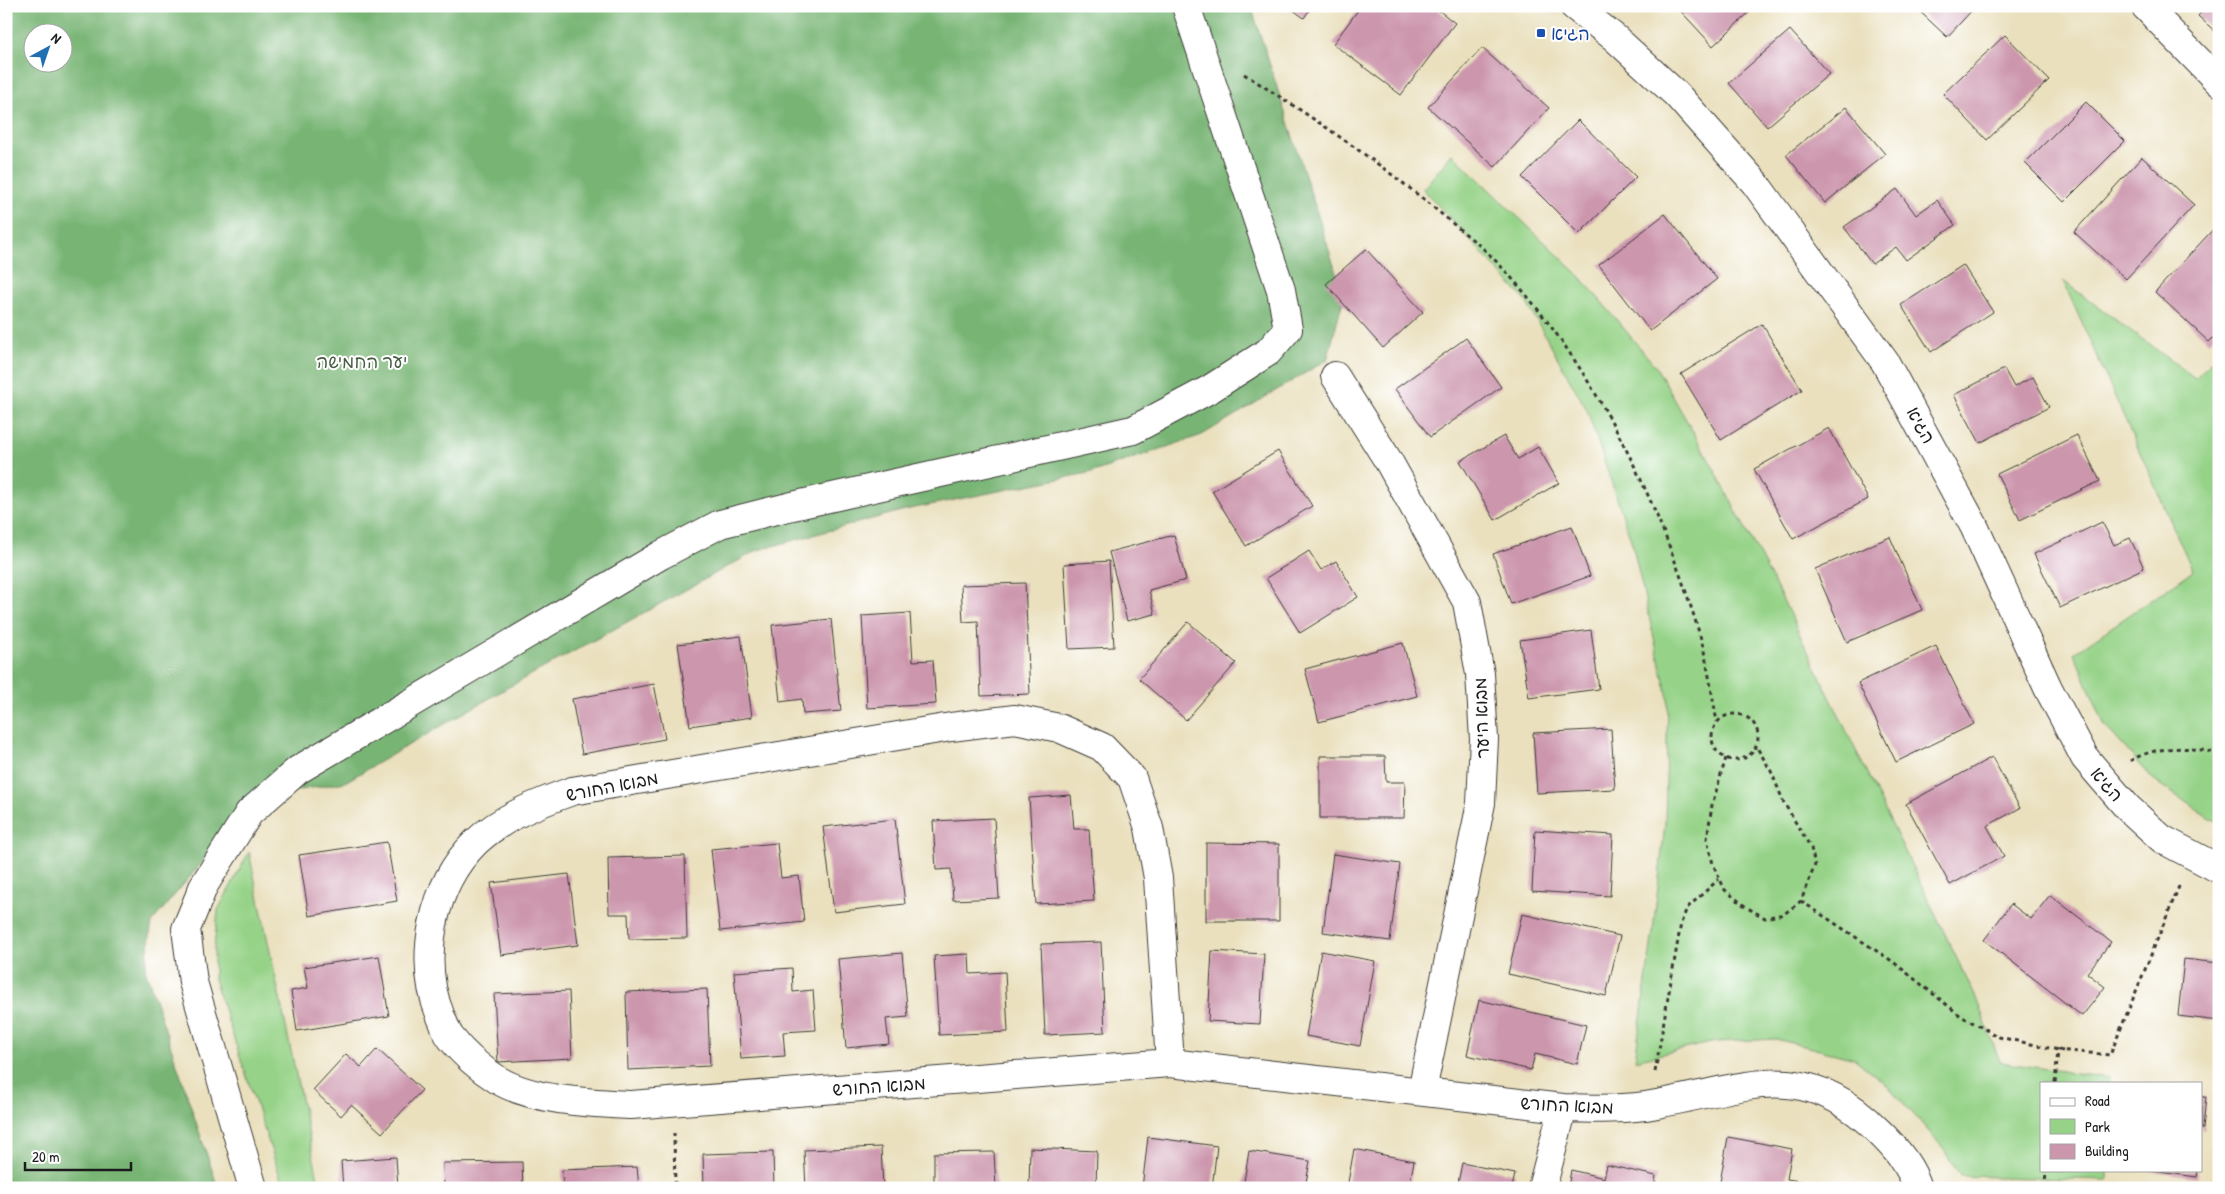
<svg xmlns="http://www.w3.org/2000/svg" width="2225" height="1194" viewBox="0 0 2225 1194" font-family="'Patrick Hand','Playpen Sans Hebrew',sans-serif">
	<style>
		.green { fill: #96d388; stroke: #597852 }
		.forest { fill: #78b574; stroke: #4a6848; fill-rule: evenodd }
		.building { fill: #cc96ad }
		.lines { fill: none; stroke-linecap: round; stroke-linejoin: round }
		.minor-casing { stroke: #3b3934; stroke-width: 30 }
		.path { stroke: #3b3934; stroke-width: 3; stroke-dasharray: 4 4; stroke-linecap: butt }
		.minor { stroke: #fff; stroke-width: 28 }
		.transit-dot { fill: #1a4fb4; stroke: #fff; stroke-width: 2 }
		.labels { text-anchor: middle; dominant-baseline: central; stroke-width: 4; stroke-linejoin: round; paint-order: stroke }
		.transit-label { font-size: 18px; fill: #164399; stroke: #fff; text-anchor: start }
		.park-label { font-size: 18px; fill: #475c42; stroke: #fff }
		.street-label { font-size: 18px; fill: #1c1c1c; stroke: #fff }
	</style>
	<rect width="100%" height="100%" fill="#fff"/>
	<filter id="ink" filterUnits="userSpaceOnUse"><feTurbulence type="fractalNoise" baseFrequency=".02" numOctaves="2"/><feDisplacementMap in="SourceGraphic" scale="10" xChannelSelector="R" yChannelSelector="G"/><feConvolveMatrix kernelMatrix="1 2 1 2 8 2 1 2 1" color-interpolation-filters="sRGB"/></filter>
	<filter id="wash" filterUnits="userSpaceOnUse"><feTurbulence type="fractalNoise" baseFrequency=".0096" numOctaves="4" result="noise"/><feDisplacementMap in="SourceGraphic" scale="20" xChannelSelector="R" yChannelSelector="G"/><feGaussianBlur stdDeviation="1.12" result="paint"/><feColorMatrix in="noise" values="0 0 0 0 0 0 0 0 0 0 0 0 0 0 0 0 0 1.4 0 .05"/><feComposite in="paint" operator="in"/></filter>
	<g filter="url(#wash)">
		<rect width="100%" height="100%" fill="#eae0be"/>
		<path class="green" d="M1452 154 1579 275 1656 367 1712 465 1782 598 1976 998 2000 1062 2109 1078V1083H2041V1170H2108V1180L1960 1176 1941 1145 1888 1086 1855 1059 1776 1039 1715 1042 1635 1060 1653 931 1665 824 1668 698 1632 543 1587 410 1525 300 1423 189Z
			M2063 281 2195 378 2219 354V822L2208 817 2156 782 2105 726 2074 653 2193 571Z
			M249 852 320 1188H284L214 979V948L218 910Z"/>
		<path class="forest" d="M6 6H1251L1344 297 1327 360 1202 435 1093 472 905 510 758 550 507 688 345 782 256 798 152 922 145 969 218 1188H6ZM32 32H62V62H32Z"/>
		<g id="blocks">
			<path class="building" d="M1288 6H1312L1304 18Z
				M1361 6H1433L1455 23 1401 95 1333 44Z
				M1676 6H1756L1713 46Z
				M1914 6H1976L1947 37Z
				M2207 6H2219V35L2198 16Z
				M1790 30 1829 74 1767 127 1729 83Z
				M2005 35 2049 80 1987 140 1943 94Z
				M1482 48 1549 108 1495 167 1428 107Z
				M2086 102 2125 141 2064 202 2025 163Z
				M1846 107 1885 154 1825 203 1786 155Z
				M1578 120 1636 177 1579 234 1522 177Z
				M2142 157 2194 205 2126 279 2074 232Z
				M1897 189 1916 215 1937 200 1955 225 1906 260 1896 247 1872 264 1844 227Z
				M1665 214 1717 279 1650 331 1599 265Z
				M2219 223V332L2209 342 2155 292Z
				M1366 249 1423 312 1383 348 1326 284Z
				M1963 265 1993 312 1931 352 1901 305Z
				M1762 324 1802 390 1721 440 1681 374Z
				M1466 338 1501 387 1430 437 1395 389Z
				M2004 369 2014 387 2033 377 2049 407 1980 443 1954 395Z
				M1829 428 1868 499 1793 539 1754 469Z
				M2077 435 2100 481 2020 520 1997 474Z
				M1504 436 1518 459 1538 447 1559 483 1495 520 1460 461Z
				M1278 451 1312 506 1246 546 1212 491Z
				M2102 522 2114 545 2130 538 2144 568 2060 608 2034 554Z
				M1572 526 1590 576 1511 604 1493 554Z
				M1174 535 1186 580 1149 590 1155 614 1127 621 1109 552Z
				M1890 537 1922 610 1847 642 1815 569Z
				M1309 551 1321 570 1336 561 1358 597 1300 633 1266 578Z
				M1109 561 1114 647 1069 649 1064 564Z
				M1025 583 1030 694 981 696 978 621 963 622 961 585Z
				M910 613 913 661 933 660 936 704 867 708 862 616Z
				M831 619 841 711 803 714 802 699 780 702 772 625Z
				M1188 622 1236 663 1186 720 1139 679Z
				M1591 630 1599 689 1529 698 1520 640Z
				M741 636 752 717 690 726 678 644Z
				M1403 643 1417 696 1319 722 1305 669Z
				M1936 646 1974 724 1896 762 1858 683Z
				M654 684 665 739 582 754 572 699Z
				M1611 729 1615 789 1537 793 1533 733Z
				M1320 756H1385L1386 782H1405L1404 818H1320Z
				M1992 757 2020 808 1987 826 2004 856 1950 885 1906 804Z
				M1071 795 1074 829H1089L1094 901 1036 904 1029 798Z
				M994 818 999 898 953 900 951 869 936 870 933 821Z
				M895 819 905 904 834 912 823 827Z
				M1535 830 1613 835 1610 896 1532 891Z
				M387 842 397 901 309 916 299 855Z
				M777 843 781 878 799 876 804 922 720 931 711 849Z
				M1206 843 1279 844V921H1206Z
				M1333 854 1400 864 1390 941 1323 932Z
				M685 856 687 938 629 939 628 914H609L608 858Z
				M569 874 578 945 501 955 491 883Z
				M2050 895 2111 942 2087 973 2105 987 2082 1016 1984 940 2011 904 2031 919Z
				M1522 914 1620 936 1606 996 1508 974Z
				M1101 942 1105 1032 1045 1035 1041 944Z
				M1212 951 1264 954 1260 1024 1208 1021Z
				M1321 951 1375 961 1360 1046 1306 1036Z
				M902 953 908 1017 886 1019 889 1044 846 1048 838 959Z
				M969 954 970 974 1005 972 1008 1032 939 1035 934 956Z
				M379 956 389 1016 297 1031 291 991 308 988 304 967Z
				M2184 959 2219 963V1021L2178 1016Z
				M792 968 793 992 813 990 816 1030 783 1032 785 1056 741 1059 734 972Z
				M707 989 710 1066 628 1070 626 992Z
				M569 991 572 1058 498 1062 494 994Z
				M1479 1000 1586 1025 1577 1064 1535 1054 1531 1070 1467 1055Z
				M377 1049 422 1090 382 1133 351 1105 341 1116 313 1090 346 1054 361 1067Z
				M2201 1097H2206L2203 1129H2201Z
				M1148 1137 1217 1146 1212 1188H1142Z
				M1728 1137 1792 1149 1787 1179 1818 1184 1817 1188H1719Z
				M881 1147 883 1188H806L804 1150Z
				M1030 1148 1097 1151 1096 1188H1029Z
				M1354 1149 1414 1161 1409 1188H1347Z
				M1249 1151 1310 1161 1305 1188H1243Z
				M773 1152 774 1188H704L703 1154Z
				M994 1152 996 1188H919V1186L934 1185V1153Z
				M396 1157 398 1188H343L341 1161Z
				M522 1162 523 1188H444L443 1163Z
				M1462 1163 1515 1174 1512 1188H1457Z
				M1607 1165 1656 1176 1654 1188H1568L1571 1170 1604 1178Z
				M637 1167 639 1188H563L562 1170Z
				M2145 1170H2198L2197 1177Z"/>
		</g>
	</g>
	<g filter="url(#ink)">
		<use href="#blocks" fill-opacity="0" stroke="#3b3934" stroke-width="1"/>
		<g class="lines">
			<defs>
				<path id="minor" d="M1574 6 1615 38 1677 95 1755 183 1885 362 1974 526 2048 688 2085 758 2127 807 2162 839 2219 869
					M2145 6 2219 82
					M1335 376 1389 462 1467 602 1480 674 1484 739 1481 803 1422 1091
					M1170 1063 1158 878 1149 828 1132 778 1102 747 1059 728 1015 719 951 727 572 791C539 803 502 817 476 842 432 885 417 960 441 1017 444 1023 446 1032 451 1038 463 1054 481 1069 498 1080 533 1101 592 1103 631 1105L1170 1063 1563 1108C1595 1109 1626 1110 1657 1104 1744 1088 1805 1057 1877 1130 1894 1146 1911 1165 1918 1188
					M253 1188 193 982 186 929 204 885 249 813 298 770 661 555 720 524 788 507 1133 430 1210 389 1268 352 1288 329 1281 290 1186 6
					M1542 1188 1563 1108"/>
			</defs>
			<use href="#minor" class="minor-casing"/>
			<path class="path" d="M1244 74C1314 118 1381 163 1445 217 1460 230 1478 243 1492 257 1592 359 1661 504 1701 639 1708 666 1712 694 1717 722
				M1712 737a23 23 0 1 1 46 0a23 23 0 1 1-46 0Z
				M1726 758 1712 805 1707 839 1713 864 1725 890 1746 907 1765 918 1784 914 1801 901 1815 865 1811 848 1784 803 1771 771 1756 746
				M2130 761C2156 745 2191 746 2219 754
				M1801 901 1892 961 1961 1016 1999 1037 2063 1051
				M1655 1072 1681 923 1687 908 1719 879
				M2055 1083 2058 1050 2110 1055 2180 884
				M674 1133 675 1188
				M2045 1188 2046 1170"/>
			<use href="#minor" class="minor"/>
		</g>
	</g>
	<rect class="transit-dot" x="1536" y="28" width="10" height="10" rx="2.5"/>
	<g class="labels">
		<g class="transit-label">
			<text x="1551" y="33">הגיא</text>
		</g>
		<g class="park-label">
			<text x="362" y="361">יער החמישה</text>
		</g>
		<g class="street-label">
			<text transform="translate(1921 425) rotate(61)">הגיא</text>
			<text transform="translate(1481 718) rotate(-92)">מבוא היער</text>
			<text transform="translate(2107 784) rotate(49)">הגיא</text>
			<text transform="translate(612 786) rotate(-11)">מבוא החורש</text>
			<text transform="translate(879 1086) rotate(-4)">מבוא החורש</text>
			<text transform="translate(1567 1105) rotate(3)">מבוא החורש</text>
		</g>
	</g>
	<rect width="2225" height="1194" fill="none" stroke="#fff" stroke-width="25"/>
	<rect x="2040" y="1082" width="162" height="90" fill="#ffffff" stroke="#a4a4a4"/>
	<rect x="2050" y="1098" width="25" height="8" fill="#ffffff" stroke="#a4a4a4"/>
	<text x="2085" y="1106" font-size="15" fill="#1c1c1c">Road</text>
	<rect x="2050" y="1119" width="25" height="15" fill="#96d388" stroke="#a4a4a4"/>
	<text x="2085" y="1132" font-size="15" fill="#1c1c1c">Park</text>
	<rect x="2050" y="1144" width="25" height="15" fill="#cc96ad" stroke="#a4a4a4"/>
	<text x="2085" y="1156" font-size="15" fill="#1c1c1c">Building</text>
	<g transform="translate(48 48) rotate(40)"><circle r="24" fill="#ffffff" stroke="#a4a4a4"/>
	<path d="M0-4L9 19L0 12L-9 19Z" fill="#1f6fb2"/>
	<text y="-8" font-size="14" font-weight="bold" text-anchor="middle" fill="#1c1c1c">N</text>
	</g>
	<path d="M25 1162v8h106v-8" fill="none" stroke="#1c1c1c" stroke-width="2.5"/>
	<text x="32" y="1162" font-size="15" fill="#1c1c1c" stroke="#ffffff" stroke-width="4" paint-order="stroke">20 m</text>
</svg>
